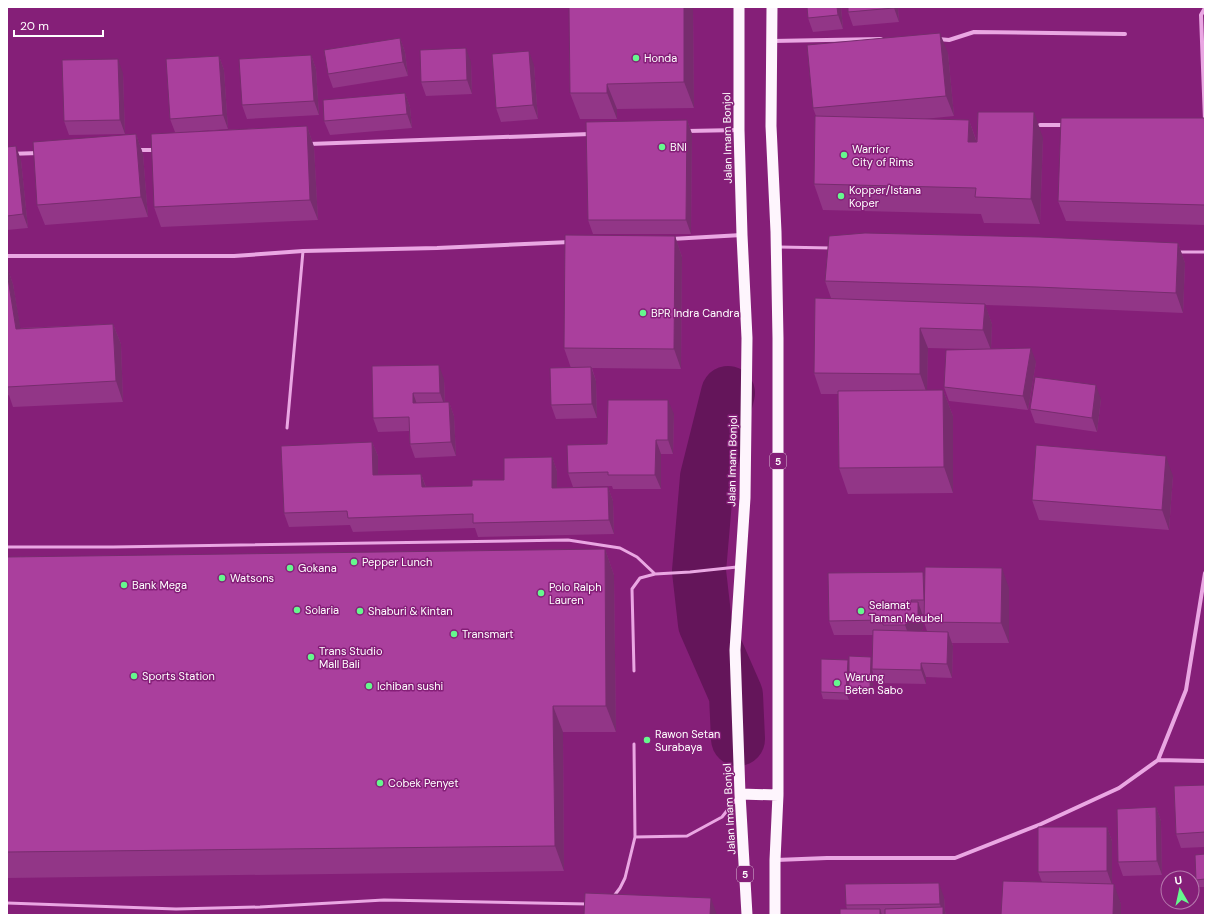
<svg xmlns="http://www.w3.org/2000/svg" width="1212" height="922" viewBox="0 0 1212 922" font-family="'DM Sans',sans-serif">
	<style>
		.lines { fill: none; stroke-linecap: round; stroke-linejoin: round }
		.river { stroke: #64155a; stroke-width: 54 }
		.service { stroke: #eaa7e3; stroke-width: 3 }
		.minor { stroke: #eaa7e3; stroke-width: 4 }
		.trunk { stroke: #fef5fd; stroke-width: 11 }
		.wall { fill: #923687; fill-rule: evenodd }
		.shaded-wall { fill: #772c6e }
		.building { fill: #aa3f9d; stroke: #772c6e }
		.poi-dot { fill: #66f88e; stroke: #851f78; stroke-width: 1.5 }
		.labels { text-anchor: middle; dominant-baseline: central; stroke-width: 3; stroke-linejoin: round; paint-order: stroke }
		.shield { fill: #851f78; stroke: #dabcd6; stroke-width: 1 }
		.shield-label { font-size: 10px; font-weight: bold; fill: #fff }
		.poi-label { font-size: 11px; fill: #fff; stroke: #851f78; text-anchor: start }
		.street-label { font-size: 11px; fill: #fff; stroke: #851f78 }
	</style>
	<rect width="100%" height="100%" fill="#851f78"/>
	<g class="lines">
		<path class="river" d="M728 393 707 477 699 571 705 624 736 695 738 739"/>
		<path class="service" d="M779 247 831 248
			M1179 252H1205
			M287 428 303 251
			M7 547H113L568 540 620 548 637 557 655 574
			M634 671 632 589 640 578 655 574 690 572 737 567
			M635 837 687 836 722 817 737 798
			M614 896 620 888 625 878 635 837 634 744
			M7 903 176 909 260 907 384 900 588 904"/>
		<path class="minor" d="M1205 8 1201 15 1205 120
			M938 39 949 40 974 32 1125 34
			M772 41 881 39
			M1040 125H1066
			M687 131 738 130
			M309 144 590 134
			M137 150H157
			M7 154 39 153
			M671 239 742 235
			M7 256H234L303 251 437 248 570 242
			M1158 760 1205 761
			M776 860 827 858H955L1041 824 1119 788 1158 760 1186 690 1205 573"/>
		<path class="trunk" d="M739 7V130L742 235 747 338 745 498 735 650 740 794 747 915
			M772 7 771 126 776 232 778 338V795L775 860V915
			M740 794 778 795"/>
	</g>
	<path class="wall" d="M569 7H693L694 108 617 109V119H580L570 93Z
		M841 7 843 29 813 32 808 18Z
		M898 7 899 22 853 26 848 12Z
		M400 38 405 52 408 76 333 88 328 74Z
		M948 53 954 116 924 119 969 120 977 142 1043 138 1040 224 984 223 981 214 823 210 814 184 816 116 813 108Z
		M311 55 316 69 319 115 247 119 242 105Z
		M219 56 224 70 228 129 186 132 307 126 314 147 318 220 161 227 154 207 175 132 170 119Z
		M471 62 472 94 426 96 421 82Z
		M534 65 538 119 501 122 496 108Z
		M123 73 125 134 69 135 64 121Z
		M405 93 410 107 412 128 330 135 324 121Z
		M1205 118V225L1066 221 1058 201Z
		M687 120 692 134 691 234H593L588 220Z
		M136 134 143 154 148 217 45 225 37 205Z
		M7 147 21 160 28 228 7 230Z
		M675 236 682 257 681 369 592 368 596 381 597 418 556 419 551 405 571 368 564 348Z
		M1178 243 1185 263 1183 313 1044 307 985 305 992 324 991 349 1036 362 1028 410 949 401 944 387 969 349 928 348 927 390H943L953 416V493L848 494 839 468 838 394H821L814 373 831 298 825 281Z
		M7 267 13 284 20 328 113 324 121 344 123 402 13 407 9 395 7 396Z
		M372 366 444 379 445 402H449L454 416 456 456 415 458 410 444 409 431 378 432 373 418Z
		M1101 399 1097 432 1035 423 1030 409Z
		M674 414 673 454H661V489H613L612 486 573 487 568 473 607 444Z
		M372 442 378 456V475L421 474 426 487 472 486 504 480 552 457 557 471V488L608 487 613 501 614 534 478 537 475 528 353 532 350 525 289 527 284 513Z
		M1173 476 1169 530 1039 520 1032 500Z
		M605 549 614 575 616 732H563L564 871 7 878V557Z
		M925 576 1009 588V643H952L953 646 952 678 926 677V684L877 683 873 673V695L851 694 849 688V700L823 699 821 692 849 665 871 657 872 660 873 635H834L829 621ZM922 614H924V622L927 631H920L923 629V616Z
		M1205 785V847L1181 848 1176 834Z
		M1156 807 1161 821 1162 875 1123 876 1118 862Z
		M1107 827 1112 841V884L1121 904 1042 882 1038 872Z
		M1205 854V887H1198L1196 880Z
		M944 897 945 911 946 915H840L847 909 846 905Z"/>
	<path class="shaded-wall" d="M684 7H693L694 108 684 82Z
		M837 7H841L843 29 838 15Z
		M894 7H898L899 22 894 8Z
		M940 33 948 53 954 116 946 96Z
		M400 38 405 52 408 76 403 62Z
		M466 48 471 62 472 94 467 80Z
		M529 51 534 65 538 119 533 105Z
		M311 55 316 69 319 115 314 101Z
		M219 56 224 70 228 129 223 115Z
		M118 59 123 73 125 134 120 120Z
		M607 84 617 109V119L607 93Z
		M405 93 410 107 412 128 407 114Z
		M1034 112 1043 138 1040 224 1031 199Z
		M687 120 692 134 691 234 686 220Z
		M969 120 978 146 968 142Z
		M307 126 314 147 318 220 310 200Z
		M136 134 143 154 148 217 141 197Z
		M16 146 21 160 28 228 23 214Z
		M675 236 682 257 681 369 674 349Z
		M1178 243 1185 263 1183 313 1176 293Z
		M7 267 13 284 24 349 16 329 7 272Z
		M985 304 992 324 991 350 983 330Z
		M113 324 121 344 123 402 116 381Z
		M920 328 928 348 927 394 920 374Z
		M1031 348 1036 362 1028 410 1023 396Z
		M439 365 444 379 445 407 440 393Z
		M591 367 596 381 597 418 592 404Z
		M1096 385 1101 399 1097 432 1092 418Z
		M943 390 953 416V493L944 467Z
		M413 393 418 407 413 403Z
		M668 400 674 414 673 454 668 440Z
		M449 402 454 416 456 456 451 442Z
		M656 440 661 454V489L655 475Z
		M372 442 378 456V489L373 475Z
		M1166 456 1173 476 1169 530 1162 510Z
		M552 457 557 471V502L552 488Z
		M421 474 426 488 422 487Z
		M608 487 613 501 614 534 609 520Z
		M605 549 614 575 616 732 606 706Z
		M1002 568 1009 588V643L1001 623Z
		M923 572 928 586 929 614 924 600Z
		M911 600 916 614 918 602 923 616V629L910 639 905 625Z
		M948 632 953 646 952 678 947 664Z
		M871 657 873 664 872 669 873 673V695L870 688Z
		M848 660 850 667 849 687V700L846 693Z
		M921 663 926 677V684L921 670Z
		M553 706 563 732 564 871 555 846Z
		M1156 807 1161 821 1162 875 1157 861Z
		M1107 827 1112 841V885L1107 871Z
		M939 883 944 897 945 911 946 915H943L940 904Z
		M1114 884 1121 904V915H1113Z
		M711 898 717 915H710Z
		M880 909 882 915H880Z"/>
	<path class="building" d="M569 7H684V82L607 84V93H570Z
		M807 7H837L838 15 808 18Z
		M848 7H894V8L848 12Z
		M940 33 946 96 813 108 807 45Z
		M400 38 403 62 328 74 324 50Z
		M466 48 467 80 421 82 420 50Z
		M529 51 533 105 496 108 492 54Z
		M311 55 314 101 242 105 239 59Z
		M219 56 223 115 170 119 166 59Z
		M118 59 120 120 64 121 62 60Z
		M405 93 407 114 324 121 323 100Z
		M978 112H1034L1031 199 975 197 976 188 814 184 815 116 969 120 968 142H977Z
		M1061 118H1205V205L1058 201Z
		M687 120 686 220H588L586 122Z
		M307 126 310 200 154 207 151 134Z
		M136 134 141 197 37 205 33 142Z
		M16 146 23 214 7 216V147Z
		M865 233 1039 237 1178 243 1176 293 1037 287 825 281 829 236Z
		M565 235 675 236 674 349 564 348Z
		M7 272 16 329 113 324 116 381 7 387Z
		M815 298 985 304 983 330 920 328V374L814 373Z
		M1031 348 1023 396 944 387 946 350Z
		M439 365 440 393H413V403L449 402 451 442 410 444 409 417 373 418 372 366Z
		M591 367 592 404 551 405 550 368Z
		M1035 377 1096 385 1092 418 1030 409Z
		M943 390 944 467 839 468 838 391Z
		M608 400H668V440H656L655 475H608V472L568 473 567 445 607 444Z
		M372 442 373 475 421 474 422 487 472 486V480H504V458L552 457V488L608 487 609 520 473 523V514L348 518 347 511 284 513 281 446Z
		M1036 445 1166 456 1162 510 1032 500Z
		M605 549 606 706H553L555 846 7 852V557Z
		M925 567 1002 568 1001 623 924 622Z
		M923 572 924 600H911V602H918V615L905 625H883V620L829 621 828 573Z
		M873 630 948 632 947 664 921 663V670L872 669Z
		M849 656 871 657 870 688 849 687Z
		M821 659 848 660 846 693 821 692Z
		M1205 785V832L1176 834 1174 786Z
		M1156 807 1157 861 1118 862 1117 809Z
		M1038 827H1107V871L1038 872Z
		M1205 854V879L1196 880 1195 855Z
		M1003 881 1114 884 1113 915H1001Z
		M939 883 940 904 846 905 845 884Z
		M585 893 711 898 710 915H584Z
		M943 907V915H885V909Z
		M840 909H880V915H840Z"/>
	<g class="poi-dot">
		<circle cx="636" cy="58" r="4"/>
		<circle cx="662" cy="147" r="4"/>
		<circle cx="844" cy="155" r="4"/>
		<circle cx="841" cy="196" r="4"/>
		<circle cx="643" cy="313" r="4"/>
		<circle cx="354" cy="562" r="4"/>
		<circle cx="290" cy="568" r="4"/>
		<circle cx="222" cy="578" r="4"/>
		<circle cx="124" cy="585" r="4"/>
		<circle cx="541" cy="593" r="4"/>
		<circle cx="297" cy="610" r="4"/>
		<circle cx="360" cy="611" r="4"/>
		<circle cx="861" cy="611" r="4"/>
		<circle cx="454" cy="634" r="4"/>
		<circle cx="311" cy="657" r="4"/>
		<circle cx="134" cy="676" r="4"/>
		<circle cx="837" cy="683" r="4"/>
		<circle cx="369" cy="686" r="4"/>
		<circle cx="647" cy="740" r="4"/>
		<circle cx="380" cy="783" r="4"/>
	</g>
	<g class="labels">
		<g class="shield">
			<rect x="770" y="453" width="16" height="16" rx="3"/>
			<rect x="737" y="866" width="16" height="16" rx="3"/>
		</g>
		<g class="shield-label">
			<text x="778" y="461">5</text>
			<text x="745" y="874">5</text>
		</g>
		<g class="poi-label">
			<text x="644" y="58">Honda</text>
			<text x="670" y="147">BNI</text>
			<text x="852" y="149">Warrior<tspan x="852" dy="13">City of Rims</tspan></text>
			<text x="849" y="190">Kopper/Istana<tspan x="849" dy="13">Koper</tspan></text>
			<text x="651" y="313">BPR Indra Candra</text>
			<text x="362" y="562">Pepper Lunch</text>
			<text x="298" y="568">Gokana</text>
			<text x="230" y="578">Watsons</text>
			<text x="132" y="585">Bank Mega</text>
			<text x="549" y="587">Polo Ralph<tspan x="549" dy="13">Lauren</tspan></text>
			<text x="869" y="605">Selamat<tspan x="869" dy="13">Taman Meubel</tspan></text>
			<text x="305" y="610">Solaria</text>
			<text x="368" y="611">Shaburi &amp; Kintan</text>
			<text x="462" y="634">Transmart</text>
			<text x="319" y="651">Trans Studio<tspan x="319" dy="13">Mall Bali</tspan></text>
			<text x="142" y="676">Sports Station</text>
			<text x="845" y="677">Warung<tspan x="845" dy="13">Beten Sabo</tspan></text>
			<text x="377" y="686">Ichiban sushi</text>
			<text x="655" y="734">Rawon Setan<tspan x="655" dy="13">Surabaya</tspan></text>
			<text x="388" y="783">Cobek Penyet</text>
		</g>
		<g class="street-label">
			<text transform="translate(727 138) rotate(-91)">Jalan Imam Bonjol</text>
			<text transform="translate(732 461) rotate(-89)">Jalan Imam Bonjol</text>
			<text transform="translate(729 809) rotate(-93)">Jalan Imam Bonjol</text>
		</g>
	</g>
	<rect width="1212" height="922" fill="none" stroke="#ffffff" stroke-width="16"/>
	<g transform="translate(1180 890) rotate(351)"><circle r="19" fill="#851f78" stroke="#b679ae"/>
	<path d="M0-3L7 15L0 10L-7 15Z" fill="#66f88e"/>
	<text y="-6" font-size="11" font-weight="bold" text-anchor="middle" fill="#ffffff">U</text>
	</g>
	<path d="M14 30v6h89v-6" fill="none" stroke="#ffffff" stroke-width="2"/>
	<text x="20" y="30" font-size="12" fill="#ffffff" stroke="#851f78" stroke-width="3" paint-order="stroke">20 m</text>
</svg>
